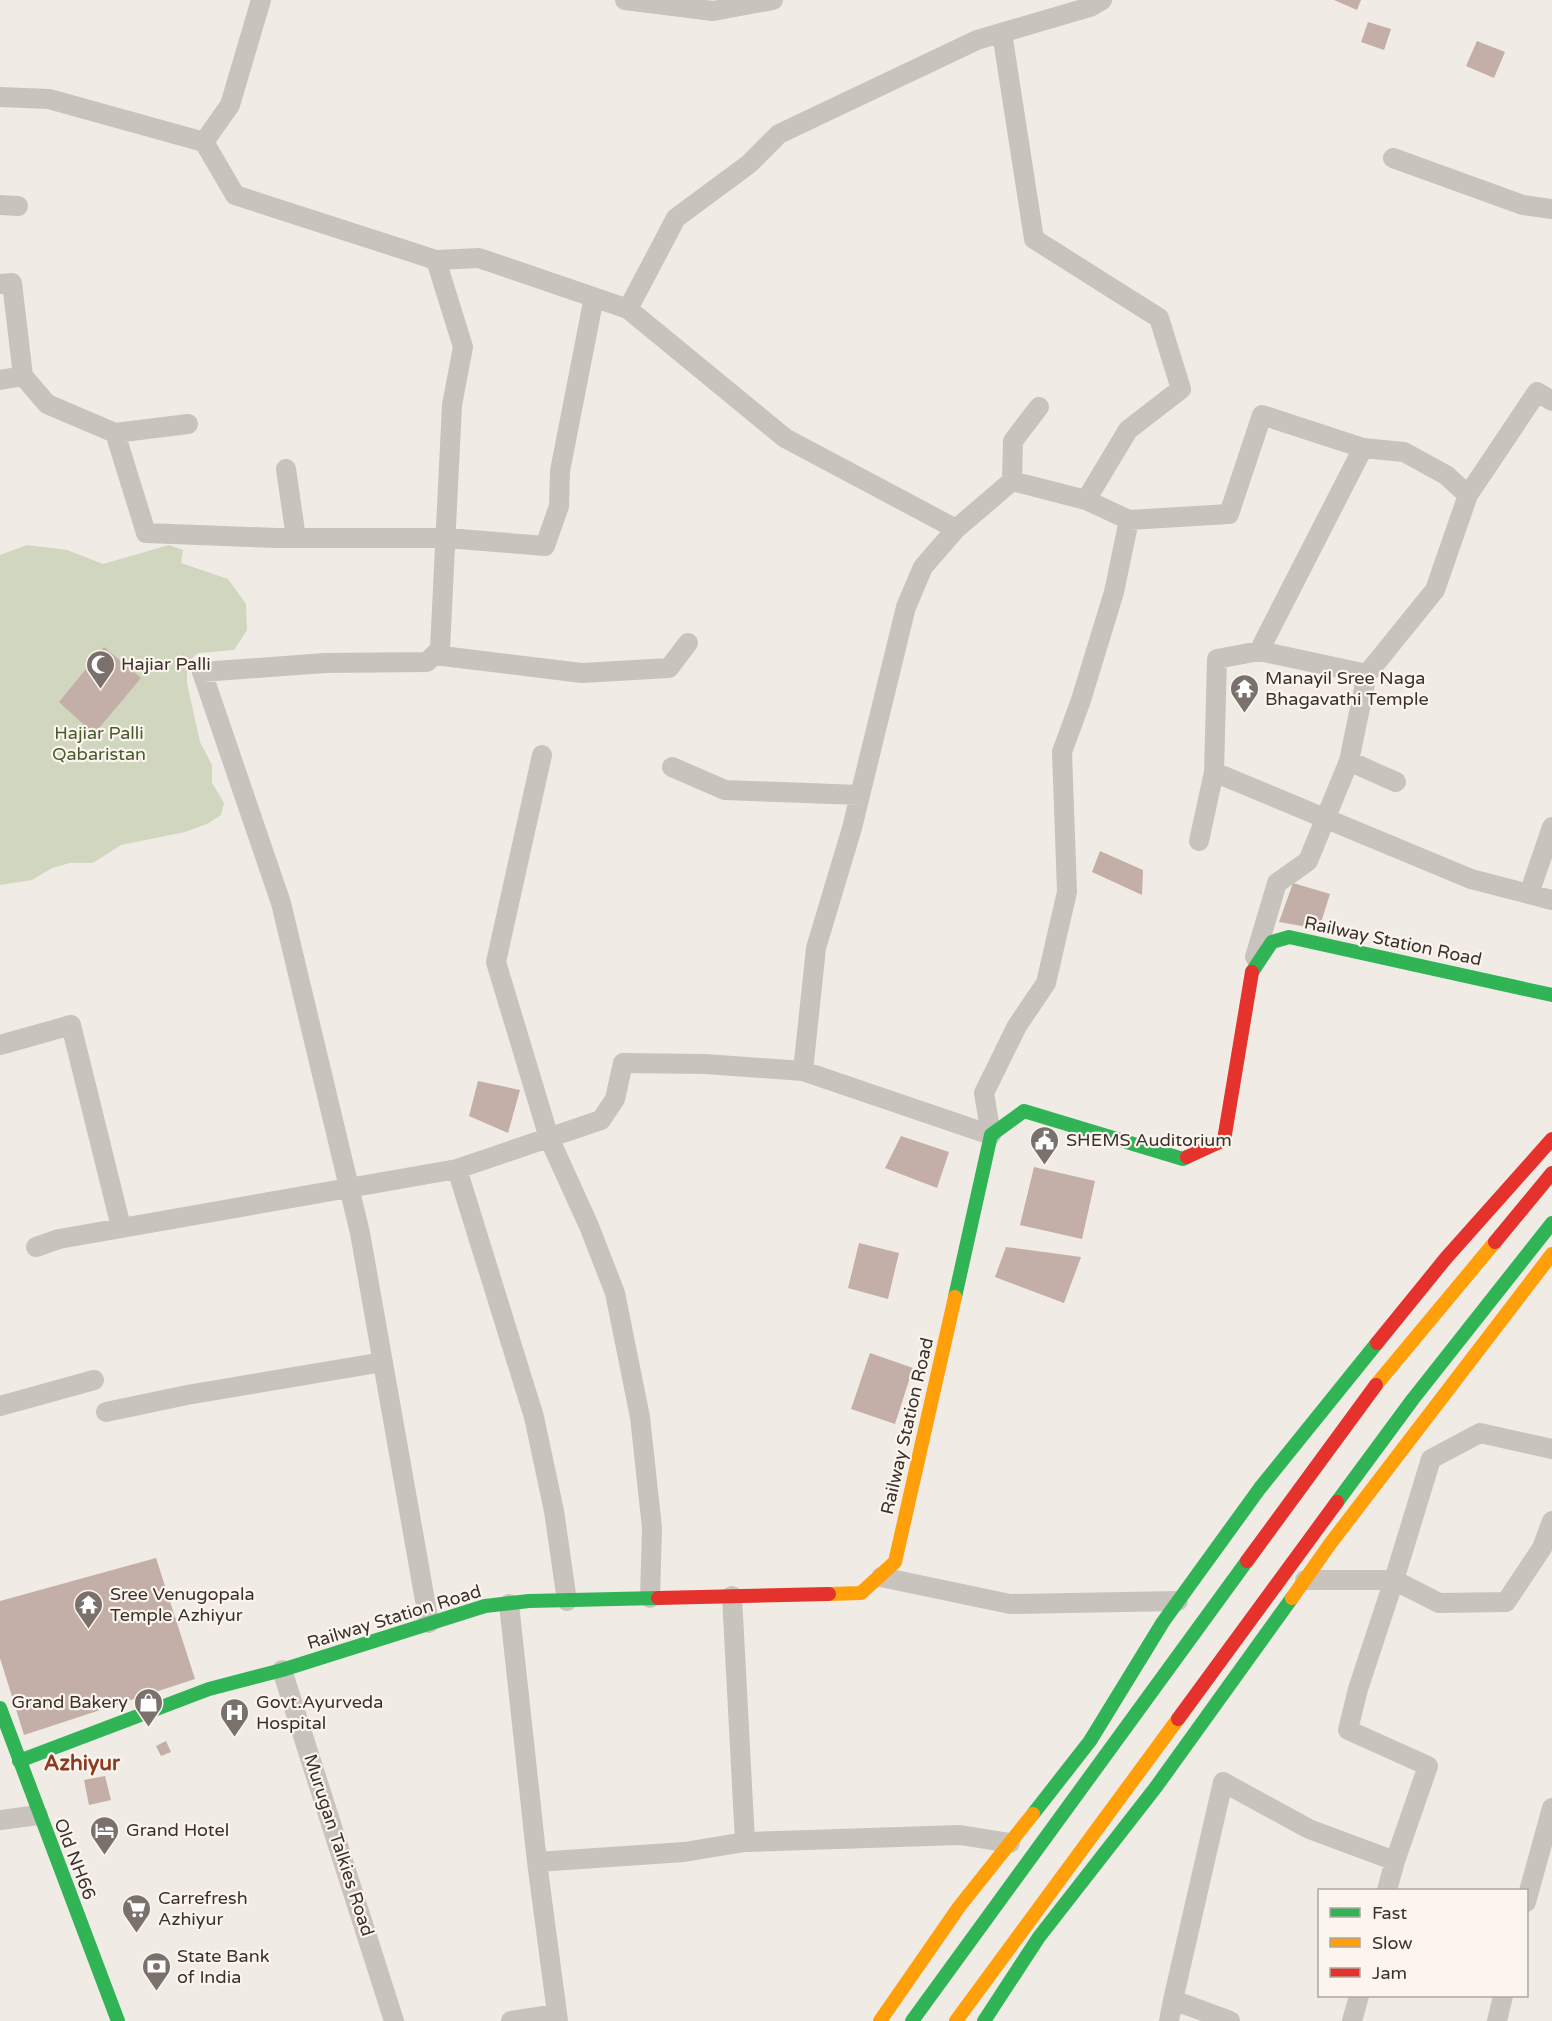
<svg xmlns="http://www.w3.org/2000/svg" width="1552" height="2021" viewBox="0 0 1552 2021" font-family="'Varela Round',sans-serif">
	<style>
		.green { fill: #d1d6bf }
		.building { fill: #c3afa7 }
		.lines { fill: none; stroke-linecap: round; stroke-linejoin: round }
		.street { stroke: #c9c3be; stroke-width: 20 }
		.fast { stroke: #30b455; stroke-width: 14 }
		.slow { stroke: #ff9f0a; stroke-width: 14 }
		.jam { stroke: #e5322d; stroke-width: 14 }
		.labels { text-anchor: middle; dominant-baseline: central; stroke-width: 4.5; stroke-linejoin: round; paint-order: stroke }
		.poi-label { font-size: 18px; fill: #3b302b; stroke: #fbf5ee; text-anchor: start }
		.park-label { font-size: 18px; fill: #4a5a2e; stroke: #fbf5ee }
		.street-label { font-size: 18px; fill: #3b302b; stroke: #fbf5ee }
		.quarter-label { font-size: 21px; font-weight: bold; fill: #8c3b22; stroke: #fbf5ee }
	</style>
	<rect width="100%" height="100%" fill="#f0ebe5"/>
	<path class="green" d="M27 545 67 550 103 564 169 545 183 550 181 563 228 579 246 604 247 630 234 650 198 653 187 663V683L200 742 212 765V783L224 803 221 815 209 823 185 832 121 845 93 863H70L52 868 32 880 0 885V555Z"/>
	<path class="building" d="M1334 0H1361L1357 10Z
		M1368 22 1391 29 1384 50 1361 42Z
		M1477 41 1505 52 1494 78 1466 66Z
		M104 647 141 678 94 734 59 702Z
		M1100 851 1143 870 1142 895 1092 872Z
		M1293 883 1330 894 1319 929 1279 922Z
		M478 1081 520 1090 508 1133 469 1116Z
		M901 1136 949 1152 937 1188 885 1168Z
		M1034 1167 1095 1181 1082 1239 1020 1225Z
		M859 1243 899 1253 888 1299 848 1288Z
		M1006 1247 1081 1257 1064 1303 995 1277Z
		M870 1353 913 1368 895 1424 851 1409Z
		M156 1558 195 1679 24 1735 0 1658V1601Z
		M166 1741 171 1752 161 1756 156 1746Z
		M105 1776 111 1800 89 1805 84 1780Z"/>
	<g class="lines">
		<path class="street" d="M625 0 713 11 773 0
			M1002 33 1034 239 1159 318 1181 389 1128 430 1086 500
			M0 97 49 99 204 142 235 195 436 260 479 258 628 309 785 438 956 529 1012 481 1086 500 1129 520 1114 592 1081 700 1062 752 1067 892 1046 983 1017 1026 984 1093 991 1135 803 1071 705 1064 623 1063 615 1099 601 1120 457 1169 59 1239 36 1247
			M204 142 230 105 261 0
			M1393 158 1523 205 1552 209
			M0 205 18 206
			M0 284 12 283 23 376 47 404 115 433 188 424
			M628 309 676 218 749 164 779 134 977 40 1090 7 1102 0
			M0 380 23 376
			M115 433 146 533 277 538H447L545 546 559 506 560 471 594 297
			M286 469 296 538
			M1012 481 1013 441 1039 407
			M1129 520 1229 514 1262 415 1363 448 1404 452 1446 475 1468 495
			M1259 651 1363 448
			M434 655 582 673 669 668 688 643
			M1367 674 1435 590 1468 495 1537 392 1552 401
			M542 755 496 962 549 1138 589 1226 615 1293 640 1417 652 1528 650 1598
			M672 767 725 790 860 795
			M1214 772 1471 879 1552 900
			M1199 841 1214 772 1217 659 1259 651 1367 674 1349 761
			M1529 894 1552 827
			M1255 957 1277 883 1308 861 1349 761 1396 782
			M0 1045 71 1025 121 1227
			M803 1071 816 948 852 828 906 607 923 567 956 529
			M457 1169 534 1417 554 1511 567 1601
			M0 1406 94 1380
			M106 1412 187 1395 383 1362
			M881 1577 1010 1604 1178 1601
			M1305 1580H1394L1431 1459 1480 1433 1552 1449
			M732 1596 745 1842
			M509 1604 537 1862 558 2021
			M429 1623 360 1233 281 903 202 672 325 663 427 662 440 649 452 405 463 347 436 260
			M282 1670 394 2021
			M0 1820 38 1815
			M537 1862 684 1852 745 1842 960 1835 1010 1843
			M1387 1890 1395 1861
			M1526 1902 1552 1808
			M1173 2000 1223 1782 1309 1829 1395 1861 1428 1766 1348 1730 1358 1689 1394 1580 1439 1603 1506 1602 1542 1548 1552 1521
			M511 2021 557 2014
			M1169 2021 1173 2000 1230 2021
			M1352 2021 1359 1996
			M1497 2021 1503 1996"/>
		<path class="fast" d="M1252 972 1272 942 1289 937 1552 995
			M955 1297 991 1135 1024 1111 1183 1159 1187 1157
			M1337 1502 1413 1399 1552 1223
			M0 1708 118 2021
			M19 1761 209 1689 282 1670 485 1606 529 1601 658 1598
			M1033 1814 1090 1741 1163 1622 1260 1488 1377 1343
			M912 2021 1247 1561
			M984 2021 1039 1937 1156 1787 1292 1598"/>
		<path class="slow" d="M1376 1385 1495 1242
			M829 1594 861 1593 895 1562 955 1297
			M1292 1598 1330 1544 1552 1254
			M880 2021 959 1907 1033 1814
			M956 2021 1178 1719"/>
		<path class="jam" d="M1187 1157 1224 1140 1252 972
			M1495 1242 1552 1173
			M1377 1343 1446 1258 1552 1139
			M1247 1561 1376 1385
			M658 1598 829 1594
			M1178 1719 1337 1502"/>
	</g>
	<defs>
		<symbol id="mosque-pin" viewBox="-11 -11 22 30"><path d="M0 17L-7.5 6A9.5 9.5 0 1 1 7.5 6Z" fill="#7a716c" stroke="#fbf5ee"/><path d="M3.5-4.9A6 6 0 1 0 3.5 4.9A5 5 0 1 1 3.5-4.9Z" fill="#fff"/></symbol>
		<symbol id="temple-pin" viewBox="-11 -11 22 30"><path d="M0 17L-7.5 6A9.5 9.5 0 1 1 7.5 6Z" fill="#7a716c" stroke="#fbf5ee"/><path d="M0-6L5-2H3V0L6.5 2.5H4V6H1.5V3h-3V6H-4V2.5H-6.5L-3 0V-2H-5Z" fill="#fff"/></symbol>
		<symbol id="civic-pin" viewBox="-11 -11 22 30"><path d="M0 17L-7.5 6A9.5 9.5 0 1 1 7.5 6Z" fill="#7a716c" stroke="#fbf5ee"/><path d="M-.6-6.5H3V-4.5H.6V-3L4-1V1h2V6H-6V1h2V-1L-.6-3ZM-1.2 2.5V6h2.4V2.5Z" fill="#fff"/></symbol>
		<symbol id="shop-pin" viewBox="-11 -11 22 30"><path d="M0 17L-7.5 6A9.5 9.5 0 1 1 7.5 6Z" fill="#7a716c" stroke="#fbf5ee"/><path d="M-5-2.5h2.3a2.7 3.5 0 0 1 5.4 0H5L5.5 6h-11ZM-1.5-2.5h3a1.5 2.3 0 0 0-3 0Z" fill="#fff"/></symbol>
		<symbol id="hospital-pin" viewBox="-11 -11 22 30"><path d="M0 17L-7.5 6A9.5 9.5 0 1 1 7.5 6Z" fill="#7a716c" stroke="#fbf5ee"/><path d="M-5-5h3v3.5h4V-5h3V5h-3V1.5h-4V5h-3Z" fill="#fff"/></symbol>
		<symbol id="hotel-pin" viewBox="-11 -11 22 30"><path d="M0 17L-7.5 6A9.5 9.5 0 1 1 7.5 6Z" fill="#7a716c" stroke="#fbf5ee"/><path d="M-6-4.5h1.5V1H6V5H4.5V3h-9V5H-6ZM-4 0a1.8 1.8 0 1 1 3.6 0ZM.5 0V-2.5h3Q6-2.5 6 0Z" fill="#fff"/></symbol>
		<symbol id="supermarket-pin" viewBox="-11 -11 22 30"><path d="M0 17L-7.5 6A9.5 9.5 0 1 1 7.5 6Z" fill="#7a716c" stroke="#fbf5ee"/><path d="M-6-5.5h2.5l.6 2H6L4.5 2H-2.5L-4.4-4H-6ZM-1.5 3.2a1.3 1.3 0 1 0 .1 0ZM3 3.2a1.3 1.3 0 1 0 .1 0Z" fill="#fff"/></symbol>
		<symbol id="bank-pin" viewBox="-11 -11 22 30"><path d="M0 17L-7.5 6A9.5 9.5 0 1 1 7.5 6Z" fill="#7a716c" stroke="#fbf5ee"/><path d="M-6-4H6V4H-6ZM0-2.3a2.3 2.3 0 1 0 0 4.6a2.3 2.3 0 1 0 0-4.6Z" fill="#fff"/></symbol>
	</defs>
	<g fill-rule="evenodd">
		<use href="#mosque-pin" x="84" y="648" width="33" height="45"/>
		<use href="#temple-pin" x="1228" y="672" width="33" height="45"/>
		<use href="#civic-pin" x="1028" y="1124" width="33" height="45"/>
		<use href="#temple-pin" x="72" y="1588" width="33" height="45"/>
		<use href="#shop-pin" x="132" y="1686" width="33" height="45"/>
		<use href="#hospital-pin" x="218" y="1696" width="33" height="45"/>
		<use href="#hotel-pin" x="88" y="1814" width="33" height="45"/>
		<use href="#supermarket-pin" x="120" y="1892" width="33" height="45"/>
		<use href="#bank-pin" x="140" y="1950" width="33" height="45"/>
	</g>
	<g class="labels">
		<g class="poi-label">
			<text x="121" y="664">Hajiar Palli</text>
			<text x="1265" y="678">Manayil Sree Naga<tspan x="1265" dy="21">Bhagavathi Temple</tspan></text>
			<text x="1066" y="1140">SHEMS Auditorium</text>
			<text x="110" y="1594">Sree Venugopala<tspan x="110" dy="21">Temple Azhiyur</tspan></text>
			<text x="128" y="1702" text-anchor="end">Grand Bakery</text>
			<text x="256" y="1702">Govt.Ayurveda<tspan x="256" dy="21">Hospital</tspan></text>
			<text x="126" y="1830">Grand Hotel</text>
			<text x="158" y="1898">Carrefresh<tspan x="158" dy="21">Azhiyur</tspan></text>
			<text x="177" y="1956">State Bank<tspan x="177" dy="21">of India</tspan></text>
		</g>
		<g class="park-label">
			<text x="99" y="733">Hajiar Palli<tspan x="99" dy="21">Qabaristan</tspan></text>
		</g>
		<g class="street-label">
			<text transform="translate(1393 941) rotate(12)">Railway Station Road</text>
			<text transform="translate(907 1426) rotate(-77)">Railway Station Road</text>
			<text transform="translate(394 1617) rotate(-17)">Railway Station Road</text>
			<text transform="translate(339 1845) rotate(72)">Murugan Talkies Road</text>
			<text transform="translate(75 1859) rotate(69)">Old NH66</text>
		</g>
		<g class="quarter-label">
			<text x="82" y="1763">Azhiyur</text>
		</g>
	</g>
	<rect x="1318" y="1889" width="210" height="108" fill="#fbf5ee" stroke="#aea6a0" stroke-width="1.5"/>
	<rect x="1330" y="1908" width="30" height="9" fill="#30b455" stroke="#aea6a0" stroke-width="1.5"/>
	<text x="1372" y="1919" font-size="18" fill="#3b302b">Fast</text>
	<rect x="1330" y="1938" width="30" height="9" fill="#ff9f0a" stroke="#aea6a0" stroke-width="1.5"/>
	<text x="1372" y="1949" font-size="18" fill="#3b302b">Slow</text>
	<rect x="1330" y="1968" width="30" height="9" fill="#e5322d" stroke="#aea6a0" stroke-width="1.5"/>
	<text x="1372" y="1979" font-size="18" fill="#3b302b">Jam</text>
</svg>
